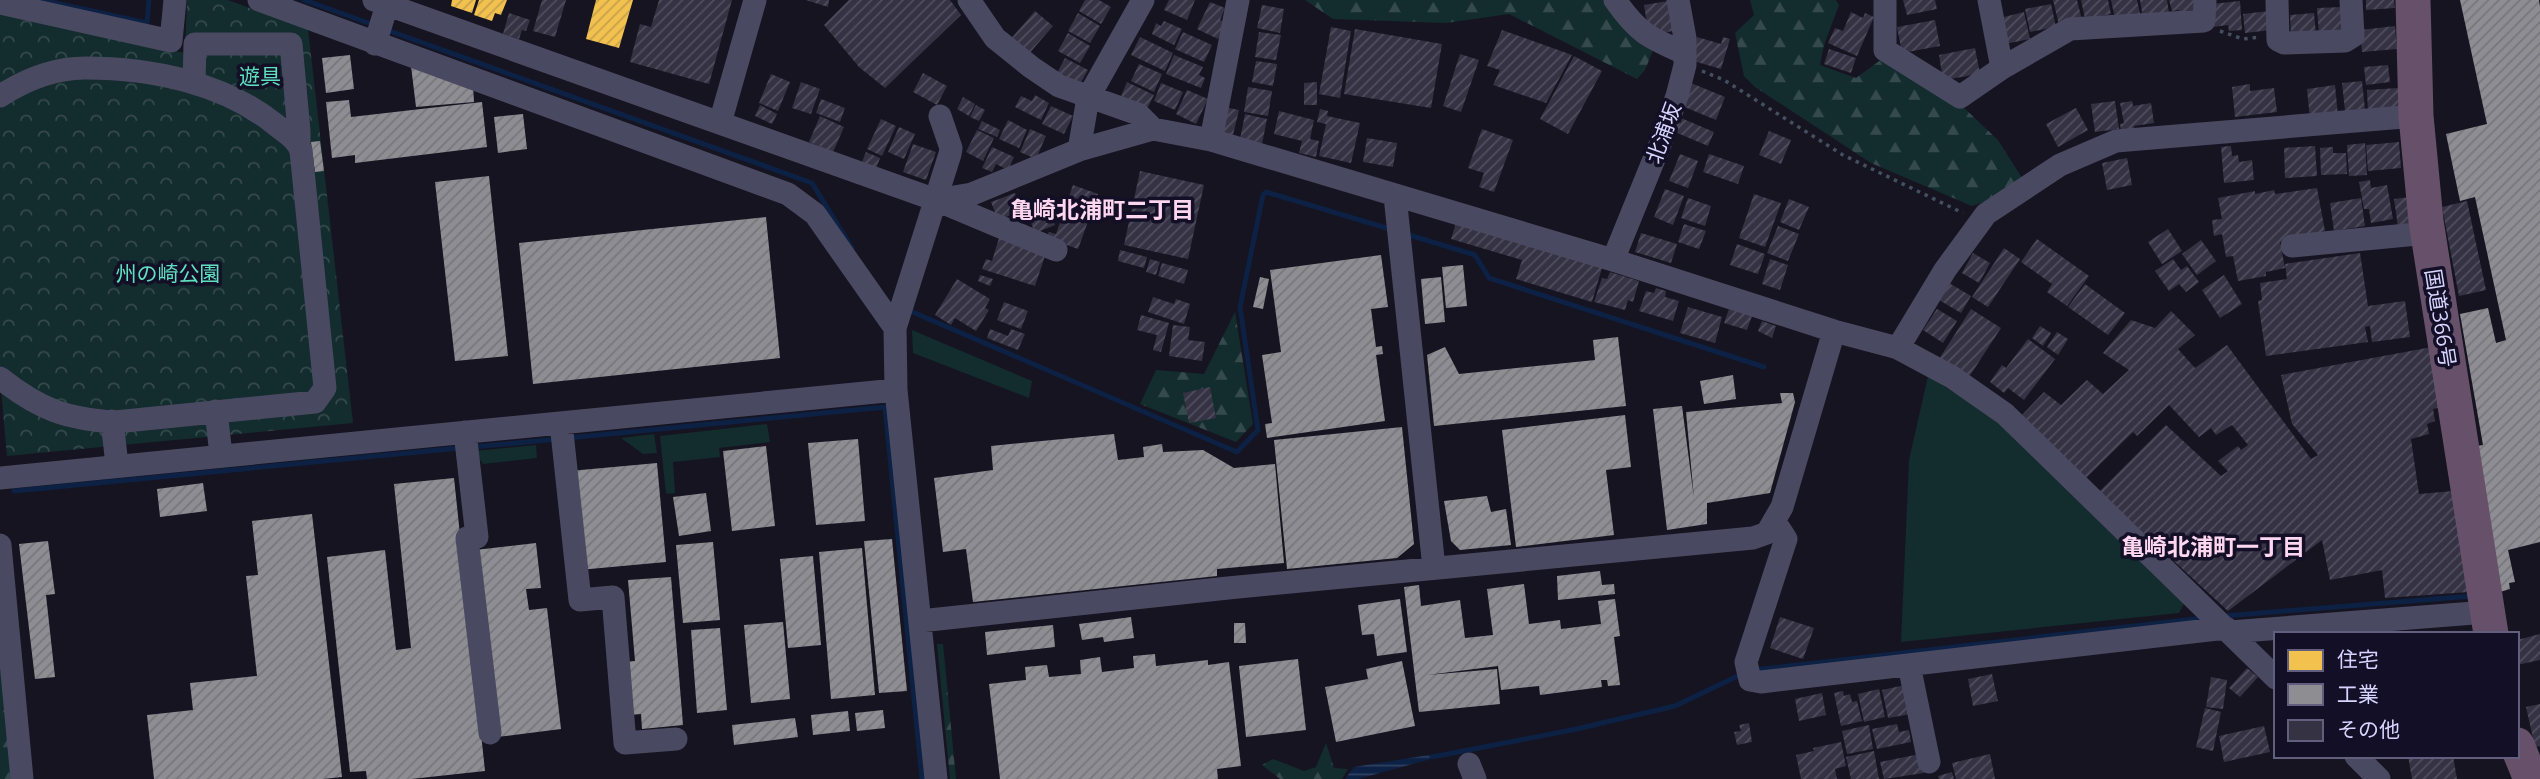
<svg xmlns="http://www.w3.org/2000/svg" width="2540" height="779" viewBox="0 0 2540 779" font-family="'Open Sans','Noto Sans JP',sans-serif">
	<style>
		.grass { fill: #132c2d }
		.forest { fill: url(#forest-firs) }
		.park { fill: url(#park-crowns) }
		.water { fill: url(#water-rules) }
		.homes { fill: url(#homes-hatch) }
		.industry { fill: url(#industry-hatch) }
		.lines { fill: none; stroke-linecap: round; stroke-linejoin: round }
		.stream { stroke: #0d2144; stroke-width: 5 }
		.building { fill: url(#building-hatch) }
		.path { stroke: #44505f; stroke-width: 3.5; stroke-dasharray: 3.5 5; stroke-linecap: butt }
		.minor { stroke: #4a4962; stroke-width: 23 }
		.highway { stroke: #67516a; stroke-width: 35 }
		.labels { text-anchor: middle; dominant-baseline: central; stroke-width: 7; stroke-linejoin: round; paint-order: stroke }
		.park-label { font-size: 21px; fill: #5fe0c0; stroke: #130f26 }
		.street-label { font-size: 21px; fill: #d9d4ff; stroke: #130f26 }
		.neighbourhood-label { font-size: 23px; font-weight: bold; fill: #ffd6f0; stroke: #130f26 }
	</style>
	<defs>
		<pattern id="forest-firs" width="22" height="20" patternUnits="userSpaceOnUse" patternTransform="scale(1.75)"><rect width="22" height="20" fill="#132c2d"/><path d="M5 1l3.5 6h-7zM16 11l3.5 6h-7z" fill="#354a4c"/></pattern>
		<pattern id="park-crowns" width="20" height="18" patternUnits="userSpaceOnUse" patternTransform="scale(1.75)"><rect width="20" height="18" fill="#132c2d"/><path d="M2 6a3 3 0 1 1 6 0M12 15a3 3 0 1 1 6 0" fill="none" stroke="#354a4c"/></pattern>
		<pattern id="water-rules" width="6" height="5" patternUnits="userSpaceOnUse" patternTransform="scale(1.75)"><rect width="6" height="5" fill="#0d2144"/><path d="M0 2.5h6" fill="none" stroke="#304060"/></pattern>
		<pattern id="homes-hatch" width="6" height="6" patternUnits="userSpaceOnUse" patternTransform="scale(1.75)"><rect width="6" height="6" fill="#f2c14e"/><path d="M-1 1l2-2M0 6l6-6M5 7l2-2" fill="none" stroke="#c6a14e"/></pattern>
		<pattern id="industry-hatch" width="6" height="6" patternUnits="userSpaceOnUse" patternTransform="scale(1.75)"><rect width="6" height="6" fill="#8d8d92"/><path d="M-1 1l2-2M0 6l6-6M5 7l2-2" fill="none" stroke="#76767d"/></pattern>
		<pattern id="building-hatch" width="6" height="6" patternUnits="userSpaceOnUse" patternTransform="scale(1.75)"><rect width="6" height="6" fill="#343243"/><path d="M-1 1l2-2M0 6l6-6M5 7l2-2" fill="none" stroke="#514f5f"/></pattern>
	</defs>
	<rect width="100%" height="100%" fill="#161421"/>
	<path class="grass" d="M912 330 1032 381 1029 398 913 353Z
		M1928 376 1990 415 2184 604 2179 613 1901 642 1909 460Z
		M767 424 770 442 719 448 720 457 673 462 675 493 666 494 660 436Z
		M654 434 657 453 643 454 621 438Z
		M536 445 537 458 483 464 474 451Z"/>
	<path class="forest" d="M1305 0H1604L1654 48 1645 70 1637 79 1509 14 1446 23 1333 19Z
		M1750 0H1836L1839 5 1824 45 1820 65 1856 78 1882 59 1961 105 1998 140 2022 178 1999 197 1972 206 1871 163 1755 87 1744 76 1735 33 1754 15Z
		M1235 312 1253 424 1236 442 1140 404 1156 370 1204 374Z
		M0 623 15 779H0Z
		M937 644H943L956 779H950Z
		M1326 743 1334 768 1348 769 1342 779H1280L1262 765 1273 759 1304 771 1316 767Z"/>
	<path class="park" d="M187 0H228L308 29 353 423 7 456 0 378V14L185 53Z"/>
	<path class="water" d="M1435 754 1438 757 1358 779H1345L1354 767Z"/>
	<path class="homes" d="M452 0H476L472 13 451 6Z
		M479 0H507L501 15 495 13 492 21 474 15Z
		M596 0H633L619 48 586 39Z"/>
	<path class="industry" d="M2460 0H2539L2540 7V542L2508 550 2515 582 2509 583 2510 589 2500 592 2477 446 2483 445 2460 314 2488 308 2496 343 2506 340 2475 197 2460 201 2446 134 2487 124Z
		M350 55 354 89 326 93 322 58Z
		M411 66 473 85 474 102 416 107Z
		M349 100 351 117 482 102 487 147 355 163V155L332 158 326 102Z
		M523 114 527 149 498 153 494 117Z
		M320 141 324 171 315 172 311 142Z
		M489 176 508 356 455 361 435 182Z
		M766 217 780 358 533 384 519 243Z
		M1381 255 1388 307 1371 309 1376 347 1382 346 1383 354 1376 355 1385 421 1267 438 1265 424 1272 423 1262 355 1281 352 1270 270Z
		M1463 265 1467 306 1446 308 1442 267Z
		M1260 277 1269 279 1263 309 1253 307Z
		M1441 277 1445 322 1425 324 1421 279Z
		M1618 337 1626 406 1434 426 1427 355 1445 347 1459 374 1595 360 1593 340Z
		M1733 375 1736 399 1704 404 1700 381Z
		M1780 393H1793L1795 402 1770 493 1707 503V524L1667 530 1653 409 1682 406 1694 498 1686 412 1782 403Z
		M1625 415 1631 467 1606 470 1614 535 1516 547 1502 430Z
		M1402 427 1414 544 1397 558 1287 569 1274 440Z
		M1114 434 1118 460 1144 457 1143 447 1162 444 1163 452 1203 450 1234 468 1275 464 1284 563 1217 569V576L973 602 966 549 943 552 934 478 993 470 991 446Z
		M858 439 865 521 816 525 808 443Z
		M766 446 775 526 732 531 723 451Z
		M657 463 666 562 579 570 570 471Z
		M454 478 485 771 411 779H367L366 771 350 772 327 557 385 550 396 650 411 648 394 484Z
		M203 483 207 511 160 517 157 489Z
		M706 493 711 531 679 536 673 497Z
		M1487 496 1491 512 1506 509 1511 545 1460 550 1451 541 1444 501Z
		M312 514 342 777 323 779H154L147 715 193 710 190 683 257 676 246 576 258 575 252 521Z
		M892 539 907 691 879 693 864 541Z
		M48 541 55 594 46 595 55 677 35 679 19 544Z
		M713 542 720 620 683 623 676 545Z
		M536 543 541 588 526 589 529 610 547 608 561 729 497 737 475 550Z
		M862 548 875 695 831 699 819 552Z
		M813 556 821 645 788 648 780 559Z
		M1600 571 1602 585 1614 584 1615 594 1558 600 1557 576Z
		M671 577 683 725 642 729 641 714 629 715 624 662 635 661 628 580Z
		M1524 584 1529 624 1560 620 1561 629 1601 624 1598 601 1615 599 1620 636 1614 637 1620 685 1608 686 1607 680H1601L1602 687 1540 695 1539 686 1501 690 1498 666 1427 675 1497 669 1500 704 1419 712 1404 587 1419 585 1421 606 1460 600 1465 638 1493 635 1487 589Z
		M1400 599 1407 652 1377 656 1374 634 1362 635 1358 605Z
		M1131 617 1134 638 1104 642 1103 637 1082 640 1079 624Z
		M783 622 790 699 751 703 744 625Z
		M1234 623H1245L1246 643H1234Z
		M1053 625 1055 647 987 655 985 632Z
		M720 628 727 710 697 713 691 630Z
		M1155 654 1156 666 1208 660V665L1229 662 1241 766 1217 769 1218 779H1000L989 684 1026 680 1025 667 1047 665 1049 677 1081 674 1080 660 1100 657 1102 672 1134 668 1133 656Z
		M1298 659 1306 730 1246 737 1239 666Z
		M1402 661 1415 726 1336 742 1325 687 1368 679 1366 669Z
		M883 710 885 728 857 731 855 713Z
		M848 711 850 731 813 735 811 715Z
		M795 718 798 737 734 745 732 725Z"/>
	<g class="lines">
		<path class="stream" d="M42 0 147 23 149 0
			M304 0 374 25
			M387 30 812 183 852 248
			M1406 234 1475 255 1489 278 1764 367
			M908 310 1237 452 1258 430 1240 307 1263 195 1266 192 1393 230
			M568 438 885 407 922 779
			M473 447 558 439
			M14 491 460 448
			M2224 616 2472 596
			M1754 670 2204 618
			M1432 757 1572 730 1675 706 1742 674"/>
	</g>
	<path class="building" d="M542 0H566L555 37 533 31Z
		M659 0H732L709 84 630 62 640 24 651 27Z
		M806 0H829L828 7Z
		M849 0H950L961 15 885 88 859 67 824 25Z
		M1085 0H1099L1111 7 1101 24 1079 11Z
		M1169 0H1195L1187 20 1164 10Z
		M1903 0H1935L1937 9 1907 15Z
		M2053 0H2077L2082 20 2059 25Z
		M2081 0H2108L2111 14 2085 19Z
		M2111 0H2137L2140 14 2115 19Z
		M2140 0H2167L2169 13 2143 18Z
		M2169 0H2194L2196 12 2180 16 2179 10 2172 11Z
		M2366 0H2394L2395 8 2366 10Z
		M1668 1 1673 31 1661 33 1660 28 1648 30 1644 5Z
		M2240 1 2242 30 2229 31 2228 25 2213 27 2212 4Z
		M1210 2 1225 8 1220 20 1226 23 1218 39 1197 29Z
		M2051 4 2056 27 2030 32 2025 9Z
		M1262 5 1284 9 1280 33 1257 28Z
		M2342 7 2343 34 2319 35 2317 8Z
		M1035 11 1053 26 1027 56 1009 41Z
		M2269 11 2271 30 2245 33 2243 14Z
		M1851 12 1863 18 1865 13 1874 17 1857 56 1828 43 1835 28 1843 31Z
		M2024 12 2030 39 2005 44 2000 18Z
		M509 13 530 20 526 31 522 30 519 39 503 34Z
		M1078 13 1100 26 1090 43 1068 31Z
		M2314 13 2316 34 2291 36 2290 15Z
		M1935 20 1940 46 1902 53 1897 27Z
		M1164 21 1182 29 1174 45 1152 34 1156 23 1161 26Z
		M2395 26 2397 49 2362 52 2360 30Z
		M1331 27 1351 31 1340 98 1319 94Z
		M1355 29 1442 44 1431 108 1344 94Z
		M1502 30 1572 55 1546 103 1493 85 1500 70 1487 66Z
		M1183 32 1212 45 1204 62 1175 49Z
		M1259 32 1281 35 1276 60 1255 57Z
		M1068 33 1090 46 1080 63 1058 51Z
		M1140 37 1173 53 1165 71 1131 55Z
		M1697 37 1721 44 1723 37 1730 39 1721 69 1690 60Z
		M1975 48 1980 74 1943 80 1939 55Z
		M1829 49 1856 58 1851 73 1824 64Z
		M1460 54 1479 60 1461 112 1443 106Z
		M1174 55 1203 67 1199 75 1205 78 1201 88 1166 74Z
		M1574 56 1602 71 1568 134 1540 119Z
		M1065 58 1088 70 1079 86 1056 75Z
		M1256 61 1277 64 1273 86 1252 82Z
		M1139 64 1162 74 1154 92 1131 81Z
		M2388 65 2390 82 2366 85 2364 67Z
		M923 73 947 86 937 105 913 92Z
		M771 74 790 82 778 111 759 103Z
		M2362 81 2365 109 2345 111 2342 83Z
		M801 82 820 89 811 114 792 108Z
		M1127 82 1154 95 1145 113 1119 101Z
		M1317 82V105H1304V83Z
		M1161 83 1183 92 1175 110 1154 101Z
		M1691 83 1725 97 1716 120 1682 106Z
		M2250 84V91L2274 88 2277 112 2235 117 2232 87Z
		M2335 85 2338 116 2310 119 2307 89Z
		M1248 87 1272 91 1268 116 1244 112Z
		M2398 88 2400 110 2368 113 2367 90Z
		M1187 90 1208 99 1196 124 1176 114Z
		M1035 95 1049 103 1041 120 1015 107 1021 96 1032 101Z
		M963 97 975 104 969 116 957 109Z
		M821 99 845 108 840 122 816 113Z
		M2115 101 2119 129 2095 132 2091 104Z
		M2132 101 2133 106 2151 103 2154 123 2134 126 2135 133 2122 136 2120 124 2124 123 2120 103Z
		M760 105 777 114 772 124 755 116Z
		M976 105 985 110 979 121 970 117Z
		M1051 106 1073 116 1064 134 1042 124Z
		M1224 107 1239 110 1233 135 1218 132Z
		M2076 108 2088 130 2058 147 2046 124Z
		M1320 109 1328 111 1327 116 1360 123 1351 163 1319 156 1326 124 1317 122Z
		M1279 111 1314 120 1310 139 1319 141 1316 157 1299 153 1302 141 1274 134Z
		M1245 114 1267 119 1262 144 1240 139Z
		M820 116 844 127 833 152 809 142Z
		M1681 118 1714 132 1708 146 1675 132Z
		M881 119 896 126 882 156 867 149Z
		M1008 120 1027 130 1019 148 999 139Z
		M982 121 1000 130 997 137 978 129Z
		M899 127 915 134 904 159 888 152Z
		M1030 129 1046 136 1036 159 1020 152Z
		M1482 129 1513 140 1494 192 1479 187 1484 173 1468 168Z
		M977 130 994 138 983 161 966 152Z
		M1769 131 1791 140 1781 164 1759 155Z
		M1367 138 1397 143 1393 167 1363 162Z
		M2399 142 2401 168 2368 171 2366 145Z
		M2365 143 2367 175 2349 176 2347 145Z
		M913 144 936 152 926 180 903 172Z
		M2231 146 2232 156 2238 155 2239 162 2252 160 2254 180 2224 183 2221 147Z
		M2315 146 2317 176 2285 178 2284 148Z
		M992 147 1014 157 1008 170 996 164 992 172 982 168Z
		M2333 147V153H2346L2347 174 2321 175 2320 148Z
		M866 152 880 158 876 169 862 162Z
		M1680 154 1698 161 1688 188 1669 181Z
		M1709 154 1744 166 1738 184 1703 172Z
		M2127 158 2132 185 2107 190 2102 163Z
		M1140 171 1204 185 1188 259 1124 245Z
		M2370 180 2371 188 2387 185 2393 219 2371 223 2369 209H2364L2359 182Z
		M1073 185 1098 194 1078 249 1047 238 1049 232 1056 234Z
		M2317 188 2325 231 2280 242 2285 268 2266 272V276L2238 281 2233 256 2226 257 2222 234 2214 236 2212 220 2222 219 2218 198 2255 191V194L2274 190 2275 194Z
		M1665 189 1684 196 1673 225 1654 217Z
		M1015 193 1021 211 998 220 991 202Z
		M1754 194 1781 203 1765 247 1739 238Z
		M1043 197 1055 225 1035 233 1024 205Z
		M2410 197 2414 225 2398 227 2394 199Z
		M1688 198 1711 206 1705 226 1681 218Z
		M2361 198 2365 226 2334 231 2330 203Z
		M1789 199 1809 207 1799 230 1780 222Z
		M2467 201 2486 290 2459 296 2442 207Z
		M1456 223 1602 268 1592 302 1516 279 1522 260 1451 239Z
		M1684 224 1706 231 1699 249 1678 242Z
		M1778 226 1799 234 1788 261 1767 253Z
		M2168 229 2182 251 2162 264 2148 242Z
		M1641 233 1677 244 1671 263 1635 252Z
		M999 238 1046 253 1035 286 982 269 986 259 992 261Z
		M2037 239 2089 276 2067 306 2047 292 2052 284 2021 262Z
		M2201 240 2216 261 2197 275 2182 254Z
		M1737 244 1765 254 1758 274 1730 265Z
		M2004 248 2020 259 1988 307 1972 297Z
		M1120 250 1147 257 1144 268 1118 261Z
		M1973 253 1990 263 1979 283 1962 273Z
		M2360 253 2368 306 2405 301 2410 337 2372 342 2370 326 2365 327 2368 342 2266 356 2258 301 2262 300 2260 283 2287 279 2285 264Z
		M1150 259 1160 262 1156 275 1146 272Z
		M1770 259 1788 265 1780 290 1762 284Z
		M2173 259 2181 270 2187 266 2199 282 2186 292 2179 284 2169 291 2155 271Z
		M1162 263 1188 270 1184 284 1158 276Z
		M1610 272 1639 281 1633 302 1628 300 1625 310 1594 302 1602 278 1607 279Z
		M980 275 993 279 990 286 978 281Z
		M2224 275 2242 304 2220 318 2202 290Z
		M957 279 990 299 985 308 989 310 976 331 955 318 951 325 935 315Z
		M1949 283 1971 296 1961 313 1939 300Z
		M2085 284 2125 313 2108 335 2068 307Z
		M1656 288 1666 291 1665 297 1679 301 1673 321 1639 311 1646 291 1654 293Z
		M1153 297 1174 304 1176 299 1190 304 1184 324 1148 312Z
		M1004 302 1028 311 1021 329 997 320Z
		M1688 307 1722 317 1715 343 1680 333Z
		M1729 309 1752 316 1747 330 1724 323Z
		M1937 309 1957 321 1943 343 1923 330Z
		M1971 309 2001 328 1969 377 1939 359Z
		M2171 311 2195 335 2178 349 2195 368 2227 345 2311 459 2318 455 2292 424 2281 375 2432 347 2443 407 2433 409 2435 421 2427 424 2429 434 2411 439 2419 494 2453 491 2469 592 2385 598 2382 570 2330 580 2322 540 2228 611 2099 492 2166 425 2221 476 2228 471 2218 461 2238 446 2241 450 2248 445 2232 425 2216 435 2211 428 2199 437 2169 405 2137 436 2133 432 2086 478 2020 417 2044 392 2061 405 2087 380 2103 394 2129 370 2103 353 2131 320 2155 328Z
		M1141 315 1169 323 1161 352 1153 350 1157 335 1137 330Z
		M1762 321 1776 326 1772 338 1758 331Z
		M1173 325 1190 327 1188 340 1205 342 1202 361 1169 356Z
		M2040 326 2051 333 2043 346 2032 338Z
		M990 329 1008 336 1011 329 1025 334 1018 350 987 338Z
		M2057 332 2068 339 2058 355 2047 347Z
		M2028 339 2055 359 2024 400 2008 388 2004 393 1990 382 2002 365 2006 368Z
		M1210 387 1216 418 1189 423 1183 393Z
		M1780 617 1814 628 1803 659 1770 648Z
		M2540 634V660L2517 665V640Z
		M2247 668 2258 677 2240 697 2229 688Z
		M1992 674 1998 701 1973 706 1968 679Z
		M2211 677 2227 680 2223 709 2206 707Z
		M1905 685 1911 714 1888 718 1882 690Z
		M1879 689 1885 717 1864 722 1858 694Z
		M1843 691 1844 696 1850 694 1852 702 1857 701 1862 721 1841 726 1834 693Z
		M1822 693 1826 715 1799 721 1795 699Z
		M2540 704V746L2535 747 2526 707Z
		M2205 708 2221 712 2213 751 2196 747Z
		M1749 723 1752 742 1737 745 1734 732 1741 731 1739 725Z
		M1897 724 1899 732 1909 730 1911 742 1877 749 1872 729Z
		M1869 725 1873 749 1847 754 1842 731Z
		M2264 726 2270 752 2224 762 2219 736Z
		M1841 742 1846 766 1835 769 1837 779H1801L1796 755 1814 751 1813 748Z
		M1874 751 1879 779H1851L1846 757Z
		M1920 754 1924 773 1884 779 1880 762Z
		M1990 754 1995 779H1956L1952 763Z
		M2408 756H2453L2457 779H2412Z
		M1952 772 1954 779H1939L1938 776Z"/>
	<g class="lines">
		<path class="path" d="M2220 31 2243 39 2260 37
			M1702 71 1724 80 1843 155 1963 213"/>
		<path class="minor" d="M259 0 788 194 815 214 895 328
			M374 0 936 200 1056 250
			M969 0 995 38 1031 67 1059 86 1138 114 1153 129
			M1615 0C1638 33 1648 37 1684 53
			M1885 0V50L1960 97 2002 68 1989 0
			M2277 0 2278 40 2284 43 2345 41 2353 36 2351 0
			M0 3 171 41 175 0
			M375 44 387 5
			M2002 68 2070 29 2204 21 2205 0
			M194 83 195 44H291L299 131V145
			M0 96C25 80 54 68 85 68 152 68 224 83 276 125 286 133 297 139 301 151L325 388 315 402 115 422C66 419 39 409 0 378
			M720 123 755 0
			M1211 140 1238 0
			M1079 150 1088 98 1143 0
			M1395 196 1434 568
			M936 200 972 194 1079 150 1153 129 1211 140 1613 260 1834 331 1898 348 1952 377 2005 414 2276 678
			M2292 246 2428 233
			M1613 260 1661 142 1677 96 1685 65V38L1678 0
			M1898 348 1945 270 1986 214 2060 165 2116 141 2416 116
			M216 411 220 446
			M112 421 116 456
			M561 423 580 600 613 597 625 743 676 739
			M465 432 477 537 467 538 490 733
			M0 478 896 390
			M1775 522 1786 539 1746 662 1750 680 1761 682 2226 628
			M0 545 22 779
			M920 621 1228 588 1753 538 1767 533 1782 507 1834 331
			M2230 632 2487 612
			M1909 665 1929 762
			M2356 756 2379 779
			M1469 764 1475 779
			M936 779 896 390 895 328 950 154 951 148 940 116"/>
		<path class="highway" d="M2413 0 2416 116 2426 221 2491 634
			M2517 745 2531 779"/>
	</g>
	<g class="labels">
		<g class="park-label">
			<text x="260" y="76">遊具</text>
			<text x="168" y="273">州の崎公園</text>
		</g>
		<g class="street-label">
			<text transform="translate(1663 133) rotate(-70)">北浦坂</text>
			<text transform="translate(2441 318) rotate(81)">国道366号</text>
		</g>
		<g class="neighbourhood-label">
			<text x="1102" y="209">亀崎北浦町二丁目</text>
			<text x="2213" y="546">亀崎北浦町一丁目</text>
		</g>
	</g>
	<rect x="2274" y="632" width="245" height="126" fill="#130f26" stroke="#625e7d" stroke-width="2"/>
	<rect x="2288" y="650" width="35" height="21" fill="#f2c14e" stroke="#625e7d" stroke-width="2"/>
	<text x="2337" y="667" font-size="21" fill="#d9d4ff">住宅</text>
	<rect x="2288" y="684" width="35" height="21" fill="#8d8d92" stroke="#625e7d" stroke-width="2"/>
	<text x="2337" y="702" font-size="21" fill="#d9d4ff">工業</text>
	<rect x="2288" y="720" width="35" height="21" fill="#343243" stroke="#625e7d" stroke-width="2"/>
	<text x="2337" y="737" font-size="21" fill="#d9d4ff">その他</text>
</svg>
